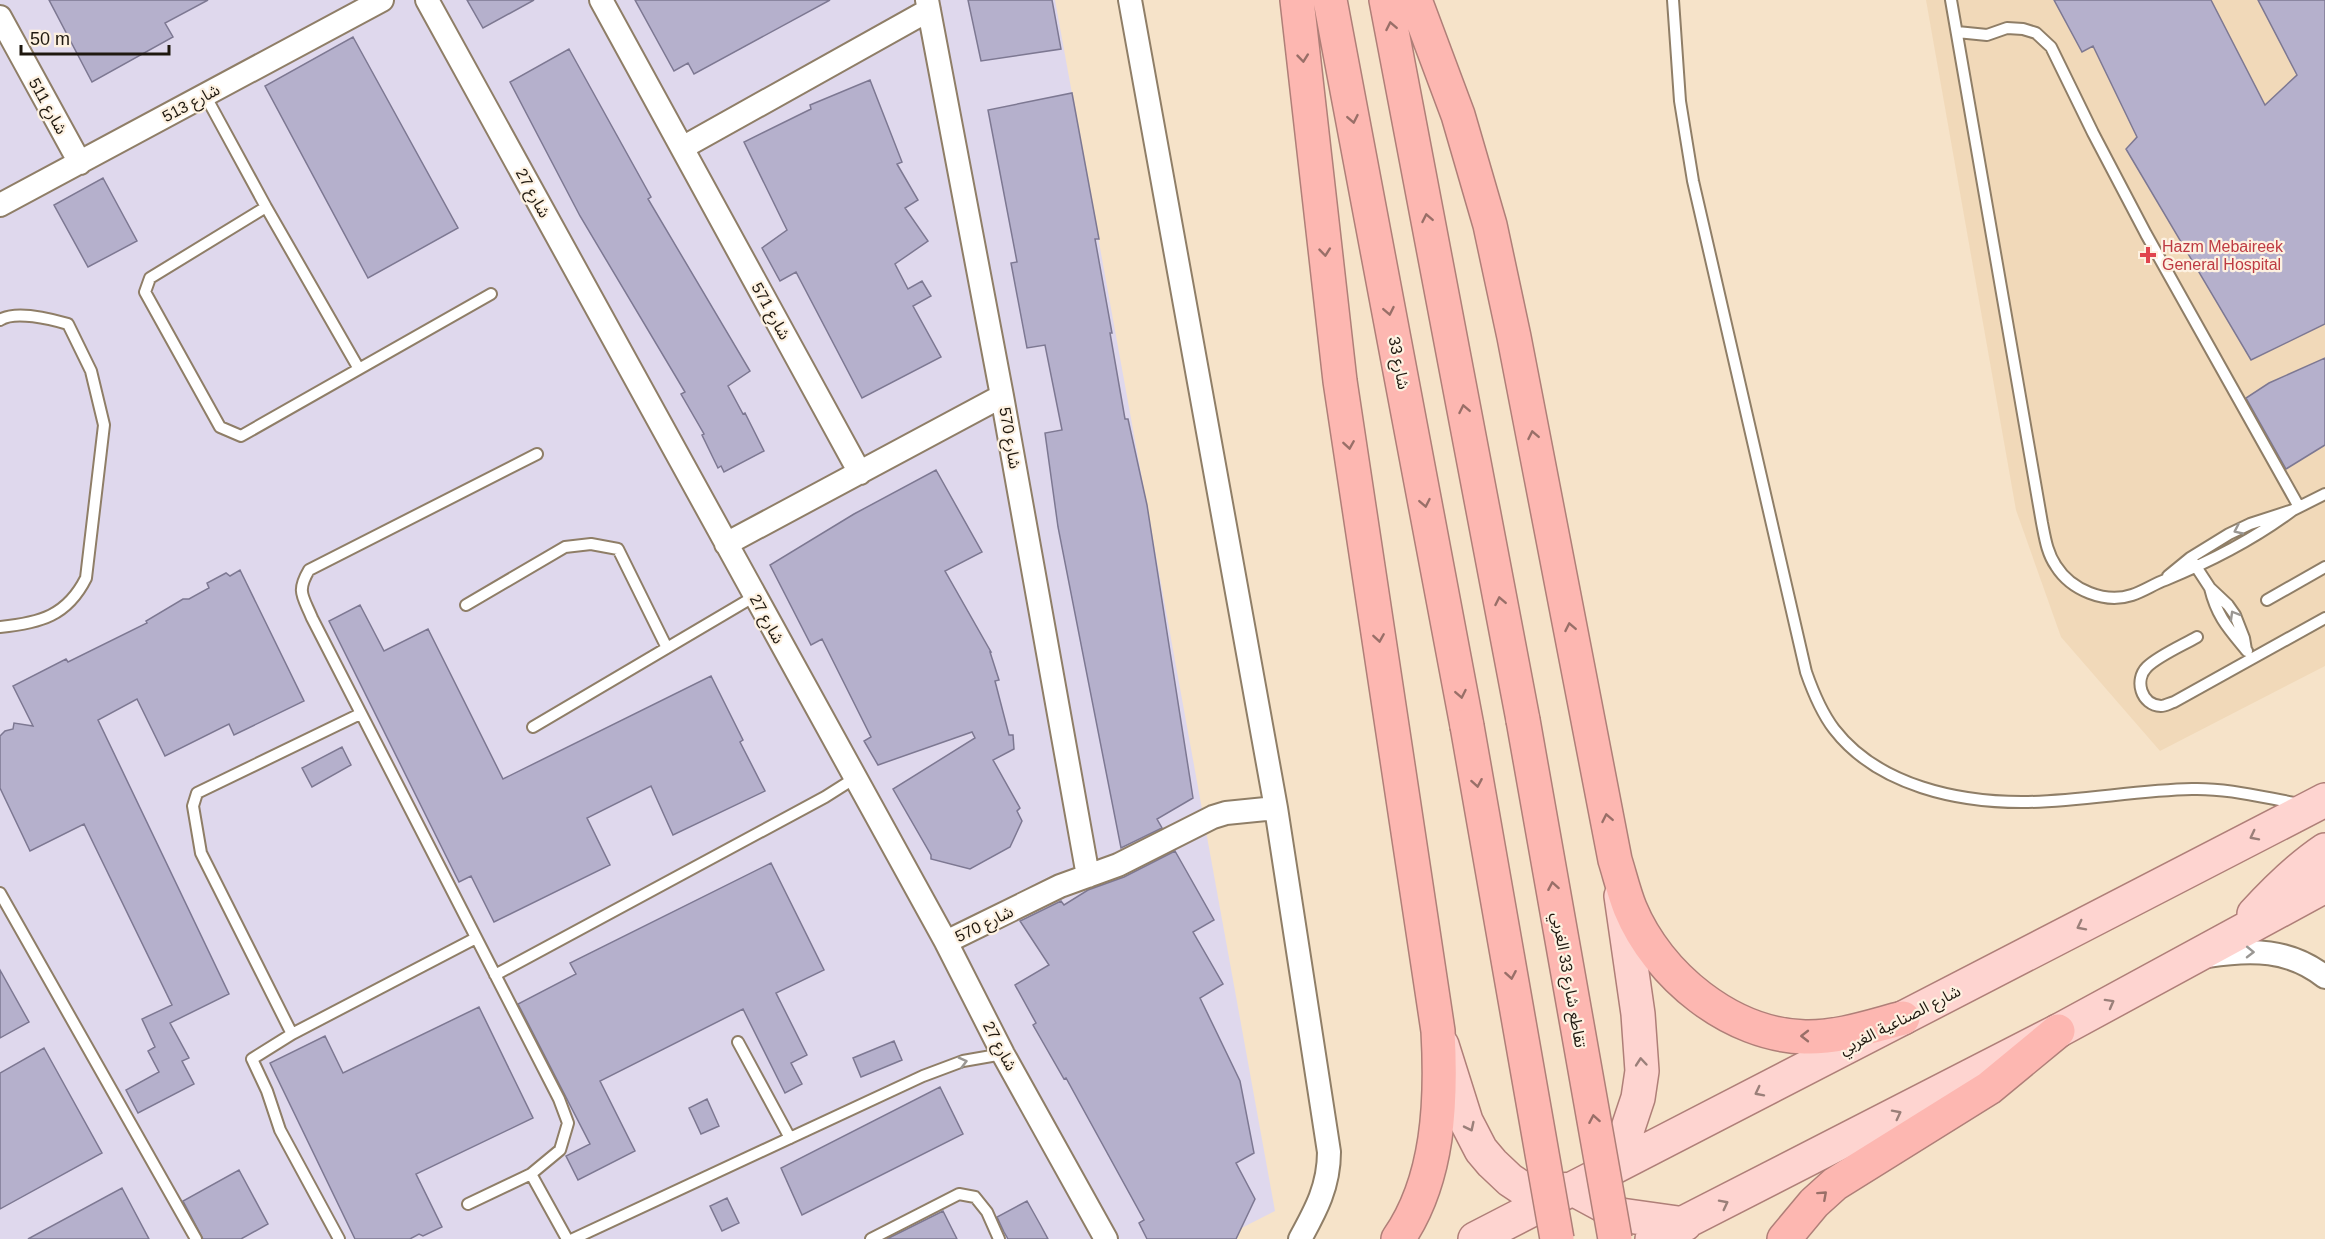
<svg xmlns="http://www.w3.org/2000/svg" width="2325" height="1239" viewBox="0 0 2325 1239" font-family="Helvetica,'Noto Sans Arabic',sans-serif">
	<style>
		.built { fill: #f1d9b9 }
		.industrial { fill: #dfd8ed }
		.building { fill: #b5b0cc; stroke: #7d7892; stroke-width: 1.5 }
		.lines { fill: none; stroke-linecap: round; stroke-linejoin: round }
		.lane-casing { stroke: #8f7e67; stroke-width: 14 }
		.street-casing { stroke: #8f7e67; stroke-width: 26 }
		.primary-casing { stroke: #af7f78; stroke-width: 36 }
		.highway-casing { stroke: #af7f78; stroke-width: 36 }
		.lane { stroke: #fff; stroke-width: 10 }
		.street { stroke: #fff; stroke-width: 22 }
		.primary { stroke: #fed4d0; stroke-width: 33 }
		.highway { stroke: #fdb7b1; stroke-width: 33 }
		.highway-bridge-casing { stroke: #af7f78; stroke-width: 36; stroke-linecap: butt }
		.highway-bridge { stroke: #fdb7b1; stroke-width: 33 }
		.oneway { stroke: #996f68 }
		.oneway2 { stroke: #9a9793 }
		.oneway3 { stroke: #9a7f79 }
		.health-dot { fill: #e0444e; stroke: #fdf1e1; stroke-width: 2 }
		.labels { text-anchor: middle; dominant-baseline: central; stroke-width: 4.5; stroke-linejoin: round; paint-order: stroke }
		.street-label { font-size: 16px; fill: #1f180f; stroke: #fdf1e1 }
		.health-label { font-size: 16px; fill: #be3a42; stroke: #fdf1e1; text-anchor: start }
	</style>
	<rect width="100%" height="100%" fill="#f6e3c9"/>
	<path class="built" d="M1926 0H2325V666L2160 751 2061 637 2016 510Z"/>
	<path class="industrial" d="M0 0H1055L1275 1211 1220 1239H0Z"/>
	<path class="building" d="M49 0H208L165 23 173 37 92 82Z
		M467 0H534L483 28Z
		M635 0H830L694 74 688 63 674 71Z
		M968 0H1052L1061 49 981 61Z
		M2054 0H2211L2265 105 2297 75 2258 0H2325V324L2251 360 2126 149 2137 137 2093 46 2082 52Z
		M353 37 458 228 368 278 265 86Z
		M569 49 651 197 648 199 750 371 728 386 743 414 745 413 764 451 724 472 721 466 718 468 702 435 704 434 681 394 685 392 580 216 510 82Z
		M870 80 902 162 897 164 918 200 905 208 928 241 895 264 908 289 922 281 931 296 913 306 941 357 862 398 796 272 780 281 762 248 787 230 744 142 811 109 810 105Z
		M1072 93 1099 239H1095L1112 333H1110L1125 419H1128L1147 505 1193 798 1157 819 1162 828 1121 848 1058 527 1045 433 1062 430 1045 345 1027 348 1011 263 1017 262 988 110Z
		M103 178 137 241 88 267 54 205Z
		M2325 358V445L2286 469 2246 398 2269 383Z
		M936 470 982 552 945 571 991 652H990L999 680 995 681 1009 735H1013L1014 749 993 760 1020 808 1017 811 1022 821 1010 847 970 869 931 859V855L893 789 975 738 972 732 878 765 864 741 871 737 822 639 811 645 770 565 854 514Z
		M240 570 304 701 234 735 229 724 165 756 137 699 98 720 229 994 170 1023 189 1058 182 1061 194 1084 138 1113 126 1090 159 1072 148 1051 155 1047 142 1019 172 1005 84 824 30 851 0 788V736L5 731 13 729 14 723 33 726 13 686 66 659 68 662 147 623 146 621 183 599H189L209 588 207 583 226 573 230 576Z
		M360 605 384 651 428 629 503 779 711 676 743 740 740 742 765 791 673 835 651 786 587 818 610 865 494 922 471 876 459 882 329 621Z
		M342 747 351 765 312 787 302 768Z
		M1175 851 1214 920 1193 932 1223 984 1200 998 1240 1081 1254 1153 1236 1163 1255 1199 1236 1239H1147L1139 1223 1144 1220 1066 1078 1064 1079 1033 1025 1036 1023 1015 985 1049 965 1020 921 1061 901 1064 905 1088 890 1124 877Z
		M771 863 824 970 776 993 807 1055 791 1063 802 1084 785 1093 743 1009 600 1081 635 1151 578 1180 566 1156 590 1144 518 1004 576 974 570 963Z
		M0 970 29 1022 0 1038Z
		M479 1007 533 1118 416 1174 442 1227 423 1236 419 1234 410 1239H355L270 1063 325 1036 343 1073Z
		M894 1041 902 1060 861 1077 853 1058Z
		M44 1048 102 1153 0 1209V1073Z
		M940 1087 963 1134 802 1215 781 1168Z
		M707 1099 719 1126 701 1134 689 1108Z
		M239 1170 268 1224 241 1239H203L183 1201Z
		M122 1188 149 1239H28Z
		M727 1198 739 1223 722 1231 710 1206Z
		M1027 1201 1041 1226 1048 1239H1008L1004 1232 997 1217Z
		M943 1211 957 1239H887Z"/>
	<g class="lines">
		<defs>
			<path id="lane" d="M1673 0 1680 101 1693 181 1806 672C1813 692 1821 712 1834 729 1878 786 1959 803 2028 802 2083 801 2138 790 2192 789 2229 788 2265 798 2301 804
				M1951 0 2042 523C2045 538 2047 553 2056 566 2071 590 2105 604 2132 595 2144 591 2154 584 2165 580 2212 561 2253 540 2293 510
				M1957 32 1987 35 2007 28 2023 29 2036 33 2051 47 2093 133 2146 234 2299 507
				M205 95 266 207 359 369
				M266 207 150 278 145 292 220 427 241 436 491 294
				M0 320C15 310 51 319 68 324L91 371 104 425 86 578C67 616 40 623 0 627
				M2193 562 2210 588 2228 605 2235 615 2244 638 2246 650
				M2168 576 2190 558 2229 534 2250 524 2293 510 2325 494
				M2210 588C2217 617 2229 629 2247 651
				M2267 600 2325 567
				M466 605 565 547 591 544 618 549 667 648
				M2197 637C2183 645 2158 656 2147 667 2134 680 2141 705 2161 706 2165 706 2170 703 2174 702L2325 618
				M533 727 755 596
				M0 893 196 1239
				M495 975 825 797 855 778
				M292 1034 201 853 193 806 197 793 360 714
				M738 1042 790 1138
				M531 1174 567 1239
				M468 1204 531 1174 560 1150 568 1123 559 1099 312 618C303 596 296 592 309 570L537 454
				M339 1239 280 1130 267 1091 252 1059 292 1034 476 938
				M573 1239 923 1076 963 1061 1003 1054
				M871 1239 959 1194 975 1197 987 1212 999 1239"/>
			<path id="street" d="M427 0 946 942 1003 1054 1106 1239
				M601 0 860 473
				M927 0 1002 396 1088 876
				M1130 0 1276 808 1329 1152C1329 1186 1316 1210 1300 1239
				M0 17 80 163
				M682 148 929 10
				M0 205 382 0
				M726 544 1002 396
				M946 942 1060 886 1118 865 1213 817 1226 813 1276 808
				M2208 956C2251 949 2290 949 2325 977"/>
			<path id="primary" d="M2254 914C2276 890 2298 868 2325 850
				M1442 1045 1466 1121 1481 1150 1492 1163 1510 1180 1525 1190 1548 1191 1573 1189 1621 1215 1685 1224
				M1601 1169 1620 1152 1638 1098 1642 1071 1638 1014 1621 896
				M1475 1239 2325 800
				M1652 1239 2058 1031 2325 886"/>
			<path id="highway" d="M1297 0 1340 381 1438 1031C1442 1101 1439 1180 1398 1239
				M1330 0 1467 726
				M1386 0 1523 720
				M1415 0 1458 115 1490 225 1514 337 1615 860C1620 876 1624 893 1630 908 1658 976 1731 1035 1805 1037 1838 1038 1872 1026 1903 1018
				M1784 1239 1814 1203 1835 1184 1989 1088 2058 1031"/>
		</defs>
		<use href="#lane" class="lane-casing"/>
		<use href="#street" class="street-casing"/>
		<use href="#primary" class="primary-casing"/>
		<use href="#highway" class="highway-casing"/>
		<use href="#lane" class="lane"/>
		<use href="#street" class="street"/>
		<use href="#primary" class="primary"/>
		<use href="#highway" class="highway"/>
		<defs>
			<path id="highway-bridge" d="M1523 720 1615 1239
				M1467 726 1557 1239"/>
		</defs>
		<use href="#highway-bridge" class="highway-bridge-casing"/>
		<use href="#highway-bridge" class="highway-bridge"/>
	</g>
	<defs><path id="oneway-chevron" d="M-2-3.5L2.5 0L-2 3.5" fill="none" stroke-width="1.6" stroke-linecap="round" stroke-linejoin="round" transform="scale(1.5)"/></defs>
	<g class="oneway">
		<use href="#oneway-chevron" transform="translate(1391 26) rotate(-101)"/>
		<use href="#oneway-chevron" transform="translate(1303 58) rotate(84)"/>
		<use href="#oneway-chevron" transform="translate(1353 119) rotate(79)"/>
		<use href="#oneway-chevron" transform="translate(1427 218) rotate(-101)"/>
		<use href="#oneway-chevron" transform="translate(1325 252) rotate(84)"/>
		<use href="#oneway-chevron" transform="translate(1389 311) rotate(79)"/>
		<use href="#oneway-chevron" transform="translate(1464 409) rotate(-101)"/>
		<use href="#oneway-chevron" transform="translate(1533 435) rotate(-101)"/>
		<use href="#oneway-chevron" transform="translate(1349 445) rotate(81)"/>
		<use href="#oneway-chevron" transform="translate(1425 503) rotate(79)"/>
		<use href="#oneway-chevron" transform="translate(1500 601) rotate(-101)"/>
		<use href="#oneway-chevron" transform="translate(1570 627) rotate(-101)"/>
		<use href="#oneway-chevron" transform="translate(1379 638) rotate(81)"/>
		<use href="#oneway-chevron" transform="translate(1461 694) rotate(79)"/>
		<use href="#oneway-chevron" transform="translate(1477 783) rotate(80)"/>
		<use href="#oneway-chevron" transform="translate(1607 818) rotate(-101)"/>
		<use href="#oneway-chevron" transform="translate(1553 886) rotate(-100)"/>
		<use href="#oneway-chevron" transform="translate(1511 975) rotate(80)"/>
		<use href="#oneway-chevron" transform="translate(1805 1036) rotate(-180)"/>
		<use href="#oneway-chevron" transform="translate(1594 1119) rotate(-100)"/>
		<use href="#oneway-chevron" transform="translate(1823 1195) rotate(-42)"/>
	</g>
	<g class="oneway2">
		<use href="#oneway-chevron" transform="translate(2238 530) rotate(155)"/>
		<use href="#oneway-chevron" transform="translate(2234 615) rotate(-120)"/>
		<use href="#oneway-chevron" transform="translate(2250 952) rotate(1)"/>
		<use href="#oneway-chevron" transform="translate(963 1062) rotate(-15)"/>
	</g>
	<g class="oneway3">
		<use href="#oneway-chevron" transform="translate(2254 836) rotate(153)"/>
		<use href="#oneway-chevron" transform="translate(2081 926) rotate(153)"/>
		<use href="#oneway-chevron" transform="translate(2110 1003) rotate(-29)"/>
		<use href="#oneway-chevron" transform="translate(1641 1062) rotate(-95)"/>
		<use href="#oneway-chevron" transform="translate(1759 1092) rotate(153)"/>
		<use href="#oneway-chevron" transform="translate(1897 1114) rotate(-27)"/>
		<use href="#oneway-chevron" transform="translate(1470 1127) rotate(64)"/>
		<use href="#oneway-chevron" transform="translate(1724 1204) rotate(-27)"/>
	</g>
	<path class="health-dot" d="M2145 246h6v6h6v6h-6v6h-6v-6h-6v-6h6z"/>
	<g class="labels">
		<g class="street-label">
			<text transform="translate(191 103) rotate(-28)">شارع 513</text>
			<text transform="translate(48 106) rotate(61)">شارع 511</text>
			<text transform="translate(533 193) rotate(61)">شارع 27</text>
			<text transform="translate(771 311) rotate(61)">شارع 571</text>
			<text transform="translate(1399 363) rotate(79)">شارع 33</text>
			<text transform="translate(1010 438) rotate(80)">شارع 570</text>
			<text transform="translate(767 619) rotate(61)">شارع 27</text>
			<text transform="translate(984 924) rotate(-26)">شارع 570</text>
			<text transform="translate(1569 980) rotate(80)">تقاطع شارع 33 الغربي</text>
			<text transform="translate(1900 1020) rotate(-27)">شارع الصناعية الغربي</text>
			<text transform="translate(1000 1046) rotate(62)">شارع 27</text>
		</g>
		<g class="health-label">
			<text x="2162" y="246">Hazm Mebaireek<tspan x="2162" dy="18">General Hospital</tspan></text>
		</g>
	</g>
	<path d="M21 45v9h148v-9" fill="none" stroke="#1f180f" stroke-width="3"/>
	<text x="30" y="45" font-size="18" fill="#1f180f" stroke="#fdf1e1" stroke-width="4.5" paint-order="stroke">50 m</text>
</svg>
